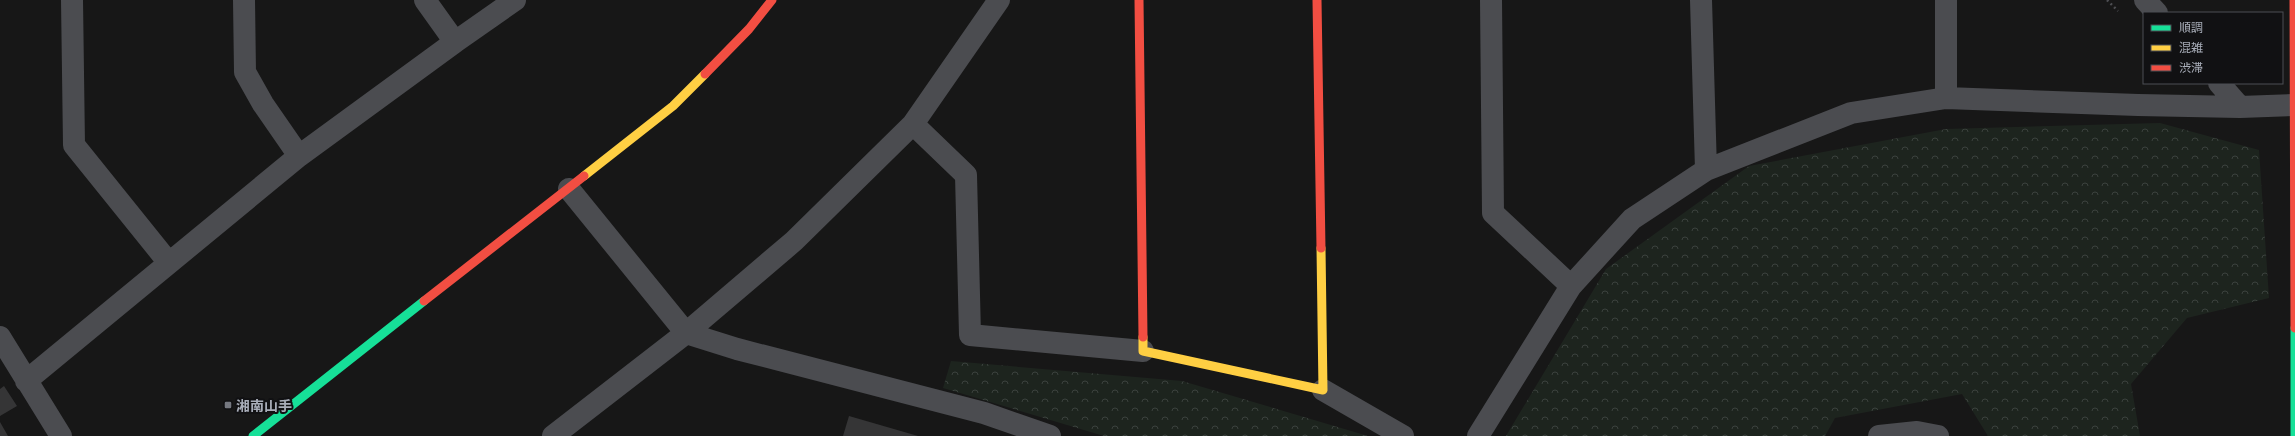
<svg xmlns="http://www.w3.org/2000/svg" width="2295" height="436" viewBox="0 0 2295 436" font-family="Inter,'Noto Sans JP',sans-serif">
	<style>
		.forest { fill: url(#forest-crowns) }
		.building { fill: #353536 }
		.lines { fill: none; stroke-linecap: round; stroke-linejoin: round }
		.path { stroke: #4d4e52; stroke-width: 2.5; stroke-dasharray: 2 3; stroke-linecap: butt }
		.street { stroke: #4b4c50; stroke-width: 22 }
		.fast { stroke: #16e098; stroke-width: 9 }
		.slow { stroke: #ffcf43; stroke-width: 9 }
		.jam { stroke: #f24e42; stroke-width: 9 }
		.poi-dot { fill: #757880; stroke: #111113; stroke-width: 1.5 }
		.labels { text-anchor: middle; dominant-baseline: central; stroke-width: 4; stroke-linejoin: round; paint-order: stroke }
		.poi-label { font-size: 14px; font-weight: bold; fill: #a8adb8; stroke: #111113; text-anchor: start }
	</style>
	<defs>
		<pattern id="forest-crowns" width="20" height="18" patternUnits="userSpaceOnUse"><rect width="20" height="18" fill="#1d241e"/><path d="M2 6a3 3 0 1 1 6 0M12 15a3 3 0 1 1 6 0" fill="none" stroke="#3b413d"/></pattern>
	</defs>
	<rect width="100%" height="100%" fill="#171717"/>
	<path class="forest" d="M2160 123 2259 150 2269 298 2187 318 2131 384 2140 436H1988L1962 394 1835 418 1825 436H1506L1606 269 1749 166 1946 129Z
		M951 361 1182 381 1368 436H1104L943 388Z"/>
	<path class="building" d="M4 386 17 406 0 416V389Z
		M849 416 918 436H843Z
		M0 422 8 436H0Z"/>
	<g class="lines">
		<path class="path" d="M2107 0 2118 11"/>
		<path class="street" d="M72 0 74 145 169 263
			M244 0 245 72 263 104 299 156 455 42
			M425 0 455 42 515 0
			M1701 0 1706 170
			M1946 0V98
			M2145 0 2157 13
			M2219 83 2240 107
			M913 124 966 175 970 335 1143 351
			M569 189 686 333 737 349 984 413 1050 436
			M1571 286 1632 219 1706 170 1851 113 1946 98 2138 105 2240 107 2295 105
			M0 337 61 436
			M26 381 299 156
			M1323 390 1403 436
			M553 436 686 333 794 241 913 124 999 0
			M1478 436 1571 286 1493 213 1491 0
			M1879 436 1917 432 1938 436"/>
		<path class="fast" d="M2295 328V436
			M253 436 424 301"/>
		<path class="slow" d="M584 176 673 106 705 74
			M1143 337V351L1323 390 1321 248"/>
		<path class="jam" d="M1139 0 1143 337
			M1317 0 1321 248
			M2294 0 2295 328
			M705 74 749 29 772 0
			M424 301 584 176"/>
	</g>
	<rect class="poi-dot" x="224" y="401" width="8" height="8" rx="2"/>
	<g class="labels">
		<g class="poi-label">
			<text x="236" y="405">湘南山手</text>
		</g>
	</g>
	<rect x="2143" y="12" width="140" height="72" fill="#111113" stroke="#4d4f55"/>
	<rect x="2151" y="25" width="20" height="6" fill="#16e098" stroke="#4d4f55"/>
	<text x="2179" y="32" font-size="12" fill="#a8adb8">順調</text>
	<rect x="2151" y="45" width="20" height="6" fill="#ffcf43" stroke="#4d4f55"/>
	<text x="2179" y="52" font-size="12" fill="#a8adb8">混雑</text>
	<rect x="2151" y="65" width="20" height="6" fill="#f24e42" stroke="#4d4f55"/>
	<text x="2179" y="72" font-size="12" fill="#a8adb8">渋滞</text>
</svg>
